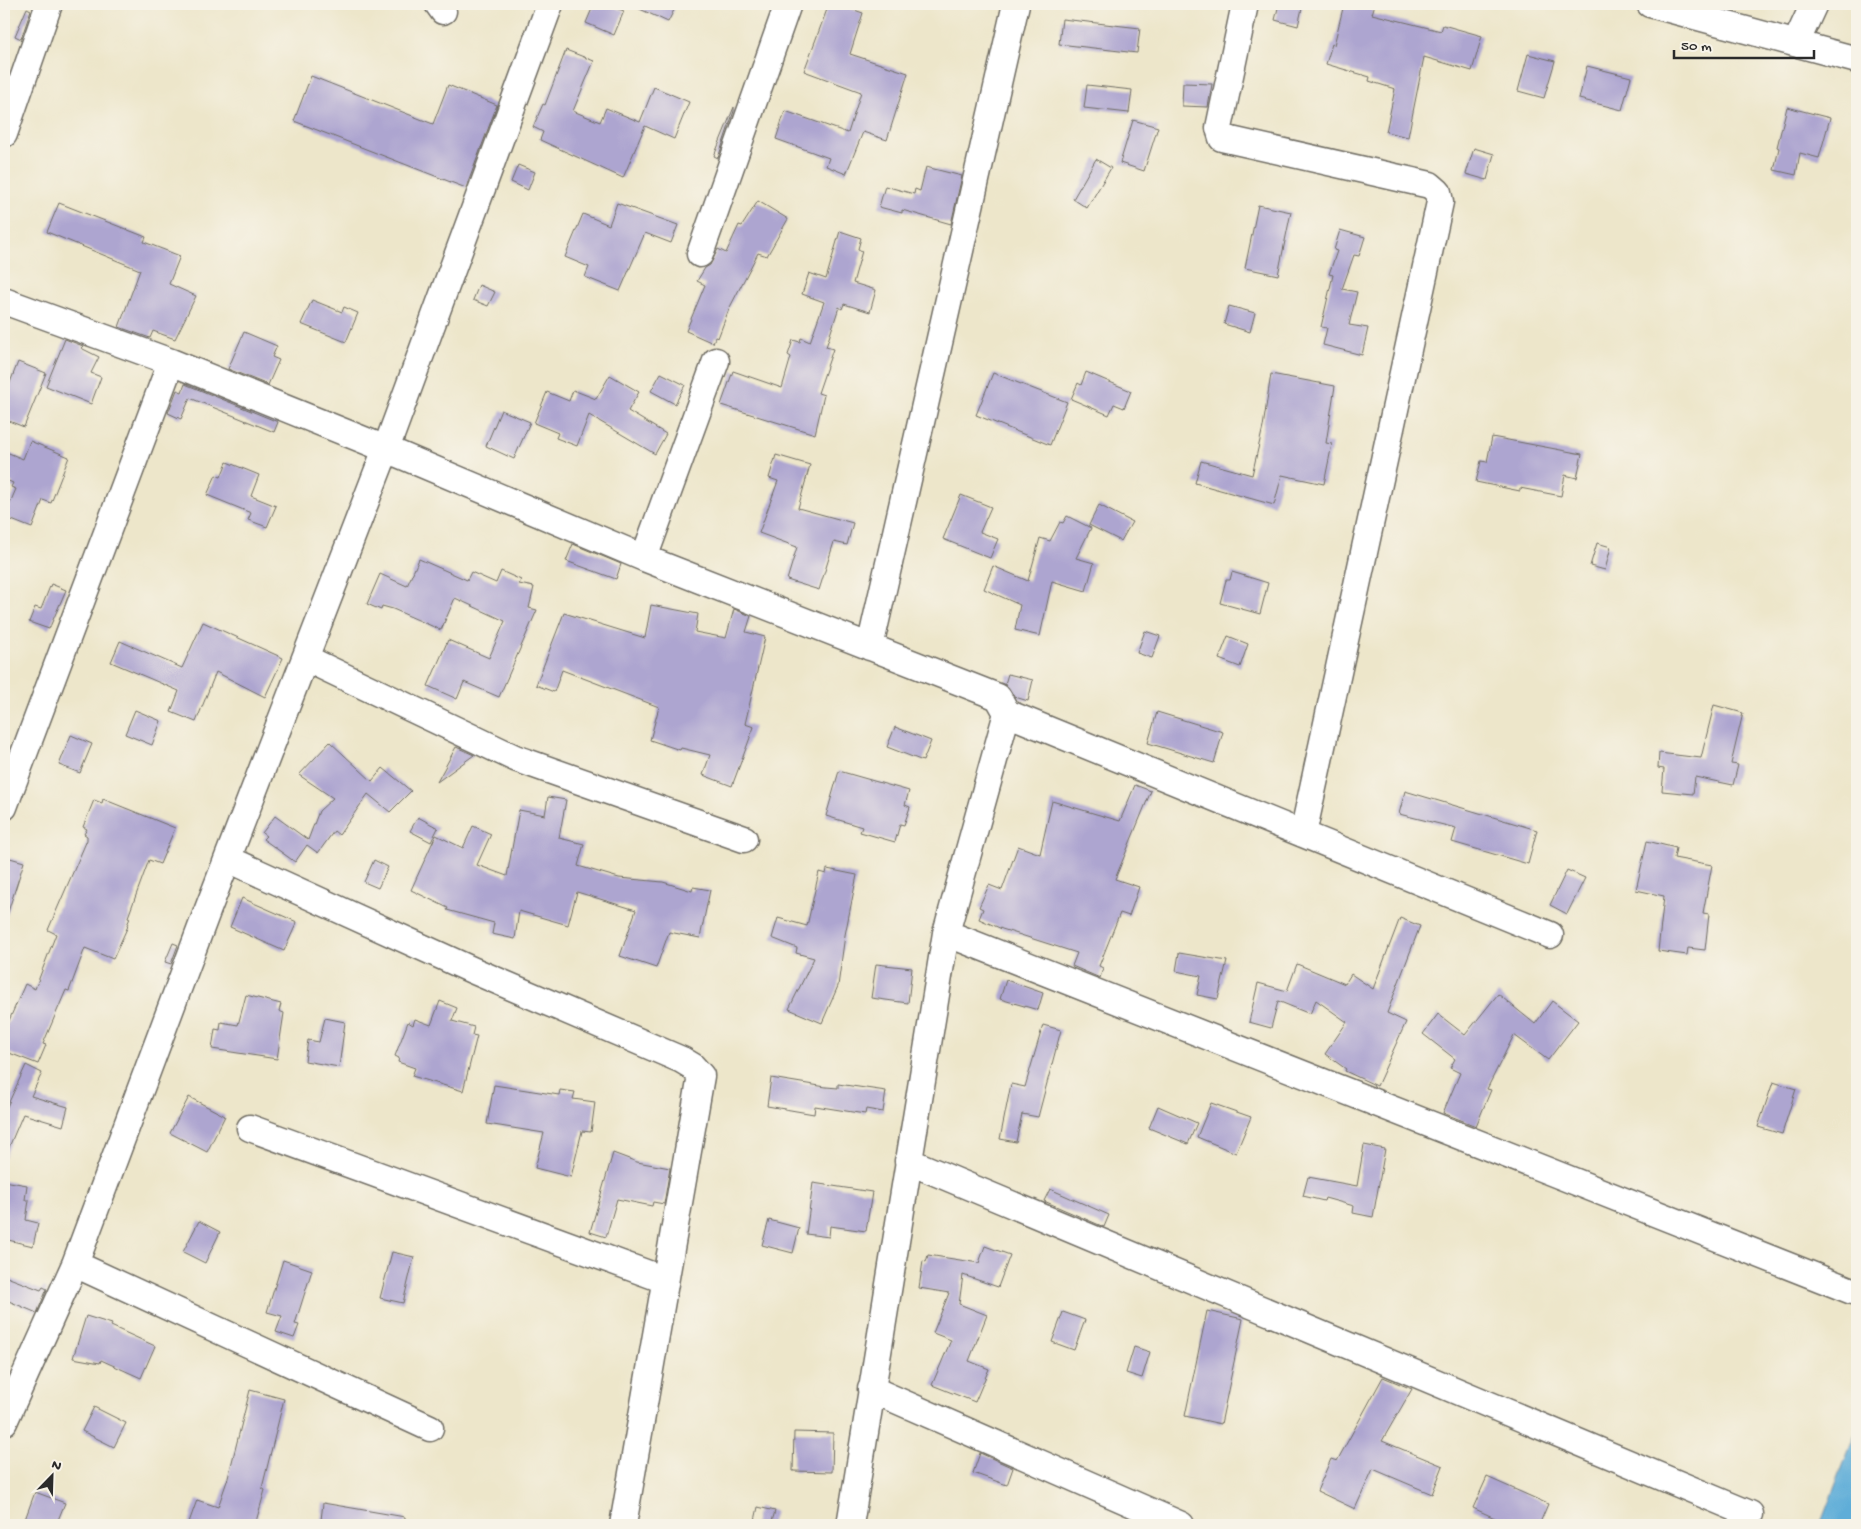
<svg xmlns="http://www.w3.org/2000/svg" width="1861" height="1529" viewBox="0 0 1861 1529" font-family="'Gochi Hand',sans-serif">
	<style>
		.water { fill: #5eadd8; stroke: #446c82 }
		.building { fill: #ada5d0 }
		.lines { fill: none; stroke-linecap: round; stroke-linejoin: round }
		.minor-casing { stroke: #6f6c63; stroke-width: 29 }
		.minor { stroke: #fff; stroke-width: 26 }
	</style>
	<rect width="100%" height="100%" fill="#f7f3e8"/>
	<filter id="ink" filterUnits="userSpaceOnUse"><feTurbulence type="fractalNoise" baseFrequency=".02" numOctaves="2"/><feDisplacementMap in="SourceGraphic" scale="10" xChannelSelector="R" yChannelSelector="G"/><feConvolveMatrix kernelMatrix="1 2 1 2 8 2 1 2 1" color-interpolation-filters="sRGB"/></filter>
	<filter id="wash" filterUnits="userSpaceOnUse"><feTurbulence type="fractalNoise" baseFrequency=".0096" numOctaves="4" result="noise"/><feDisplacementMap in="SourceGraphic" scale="20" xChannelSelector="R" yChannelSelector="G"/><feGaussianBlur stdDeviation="1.12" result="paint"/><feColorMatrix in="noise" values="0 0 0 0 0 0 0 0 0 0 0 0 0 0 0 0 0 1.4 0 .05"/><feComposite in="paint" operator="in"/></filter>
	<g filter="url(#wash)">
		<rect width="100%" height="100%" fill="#ede6ca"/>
		<path class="water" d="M1857 1429V1525H1820Z"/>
		<g id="blocks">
			<path class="building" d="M594 4H606L624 11 614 35 586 23Z
				M629 4H677L668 22Z
				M829 4H837L863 13 850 54 908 73 887 140 863 132 846 174 826 166 829 158 776 139 785 111 848 133 861 92 804 71Z
				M1279 4H1303L1298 26 1275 20Z
				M1344 4H1375L1372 14 1441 31 1443 25 1482 36 1472 71 1424 57 1408 137 1386 132 1395 89 1369 81 1370 77 1326 64 1332 44 1334 45Z
				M27 8 31 10 21 39 15 36Z
				M1062 19 1140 28 1137 53 1059 44Z
				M566 50 594 61 573 111 600 122 606 108 640 122 654 87 689 102 674 139 645 126 623 178 540 140 543 132 533 127 543 104 545 105Z
				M1528 54 1555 61 1544 98 1518 91Z
				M1587 66 1631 77 1622 110 1579 99Z
				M311 76 433 124 448 85 497 105 466 188 294 121Z
				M1183 83 1212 84 1208 107 1182 106Z
				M1087 85 1132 90 1129 113 1084 108Z
				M734 107V111L718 158 714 156Z
				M1787 107 1830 118 1819 158 1800 153 1796 175 1774 170 1779 148 1777 147Z
				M1133 120 1158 127 1144 171 1120 163Z
				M1474 148 1494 154 1487 180 1466 174Z
				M1096 159 1111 168 1087 208 1073 199Z
				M518 165 535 172 528 190 511 182Z
				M926 167 962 176 951 224 902 210V213L879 207 885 186 914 194 915 189 920 191Z
				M758 201 788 219 767 256 758 253 729 309 718 338 715 337 713 343 686 331 705 285 697 281 705 268 710 265 718 249 726 253 739 225 742 226Z
				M59 203 146 237 144 242 180 256 169 284 196 296 175 339 153 331 150 338 119 327 140 270 47 232Z
				M617 203 678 225 671 243 645 233 620 291 585 277 589 267 565 257 583 214 609 225Z
				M1258 205 1291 212 1278 275 1245 268Z
				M1340 230 1365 237 1359 256 1354 255 1342 289 1357 292 1349 325 1368 328 1362 355 1323 345 1327 328 1321 327 1333 275 1329 274 1337 251 1334 250Z
				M840 231 861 238 858 249 862 251 853 283 876 290 870 312 844 304 842 309 839 307 826 347 833 349 818 393 824 395 815 434 721 405 733 371 782 388 791 357 788 355 793 340 800 342 801 338 810 342 824 302 802 294 809 273 826 279Z
				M479 285 495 292 488 306 473 300Z
				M312 300 342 312 344 307 358 313 346 342 301 324Z
				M1229 306 1255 313 1250 332 1224 324Z
				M244 332 277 346 272 357 279 360 268 385 228 369Z
				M65 339 83 346 81 348 99 357 91 373 101 377 91 404 46 386Z
				M18 362 46 373 24 427 4 419V398Z
				M1086 372 1131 391 1124 408 1114 404 1109 415 1071 399 1078 383 1081 385Z
				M661 373 685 385 675 404 651 391Z
				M993 373 1067 402 1050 445 976 415Z
				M1271 374 1335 386 1326 443 1332 444 1324 484 1282 475 1274 505 1195 483 1201 461 1252 475 1263 427Z
				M610 375 639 392 628 411 666 434 655 454 589 415 577 446 556 438 558 433 534 423 547 392 569 401 573 390 596 399Z
				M185 384 278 422 274 432 190 398 181 419 168 413 177 390 182 392Z
				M501 410 530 422 514 459 486 446Z
				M1492 437 1582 454 1577 478 1565 475 1561 496 1520 488V491L1476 482 1481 461 1487 462Z
				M30 441 69 457 51 503 43 500 32 528 4 517 16 489 11 487 13 483 4 479V451L23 459Z
				M776 455 810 465 798 508 853 523 847 545 834 542 819 590 787 580 797 547 759 533 778 481 769 478Z
				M227 462 259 475 251 496 276 506 267 527 248 520 251 513 207 495 216 475 221 477Z
				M961 495 991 507 980 532 998 539 990 558 943 539Z
				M1099 505 1132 522 1121 541 1089 525Z
				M1067 516 1091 528 1076 558 1094 563 1086 591 1052 581 1040 636 1015 630 1020 605 984 589 993 566 1028 581 1040 538 1050 541 1060 522 1063 523Z
				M1597 543 1611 547 1605 570 1590 566Z
				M573 544 621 564 616 579 566 561Z
				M419 559 467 580 471 572 496 583 501 571 521 580 519 584 534 587 529 608 537 610 499 697 464 682 457 699 428 686 448 640 489 658 505 621 455 598 441 630 393 609 382 606 381 610 367 604 380 574 407 586Z
				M1232 572 1268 583 1260 614 1220 603 1226 580H1230Z
				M51 584 66 590 49 629 29 622 35 607 41 609Z
				M651 605 698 614 695 632 726 638 734 609 751 616 746 632 765 637 745 724 754 727 732 786 703 775 710 755 681 748 680 750 650 740 659 707 562 670 554 692 536 685 564 613 645 638Z
				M203 622 283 658 265 697 216 672 196 722 171 712 179 691 111 662 120 641 182 668Z
				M1145 631 1160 636 1152 658 1137 653Z
				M1228 636 1248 644 1240 667 1219 659Z
				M1008 674 1033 680 1028 701 1015 697 1005 684Z
				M1714 705 1743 713 1731 764 1738 765 1733 785 1695 777 1693 794 1662 791 1664 769 1658 768 1659 753 1701 758Z
				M135 710 161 721 152 745 125 734Z
				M1157 712 1223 732 1214 763 1148 743Z
				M895 727 931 741 923 761 887 747Z
				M71 735 92 744 80 773 59 765Z
				M330 742 372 781 383 768 411 791 390 812 368 794 339 835 334 831 318 853 307 845 295 862 263 839 266 836 262 833 275 816 308 840 319 811 333 798 299 775Z
				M456 747 474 755 437 782Z
				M839 771 909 791 905 805 910 807 904 825 900 824 895 842 860 832 862 827 826 816Z
				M1135 785 1151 791 1115 879 1139 887 1129 916 1120 913 1099 966 1103 968 1100 978 1072 966 1077 953 1002 929 979 919 983 909 979 907 989 885 1002 890 1018 846 1040 854 1052 801 1120 821Z
				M1405 791 1537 830 1528 864 1452 842 1456 828 1399 814Z
				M548 797 566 800 559 838 584 844 578 866 619 878 663 882 692 891 693 887 710 890 700 938 669 932 656 968 620 956 636 910 577 892 568 925 519 911 515 939 492 934 494 923 447 910 448 908 411 890 436 835 463 848 473 826 491 834 477 865 507 876 519 810 545 815Z
				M103 799 175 828 160 864 149 860 128 917 130 918 127 925 128 926 113 959 85 948 69 991 66 990 43 1044 46 1045 38 1064 4 1051V1032L25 984 35 989 56 934 48 930 87 840V836L84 834 87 829 83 827 94 800 102 803Z
				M418 817 438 828 431 842 410 831Z
				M1647 841 1676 848 1674 858 1712 865 1703 913 1709 914 1705 950 1688 948 1687 955 1658 951 1664 896 1636 890Z
				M10 858 24 862 7 915H4V878Z
				M374 860 388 867 378 888 364 882Z
				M827 869 857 875 845 935 838 986 822 1023 789 1009 814 958 796 953 797 948 772 938 778 918 807 926 819 872 826 874Z
				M1567 870 1585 878 1567 914 1550 905Z
				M242 898 297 922 284 951 230 927Z
				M1400 918 1420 926 1387 1013 1406 1022 1377 1086 1345 1071 1346 1069 1325 1054 1347 1022 1316 1000 1310 1014 1278 1001 1271 1028 1249 1022 1258 983 1287 991 1297 964 1345 984 1351 974 1373 989Z
				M173 943 178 945 171 964 165 962Z
				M1179 953 1227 961 1218 999 1197 995 1201 976 1176 971Z
				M876 964 912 968 908 1003 871 998Z
				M1006 980 1043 993 1038 1010 1000 999Z
				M1498 994 1535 1024 1552 1001 1578 1021 1548 1060 1514 1035 1487 1089 1491 1090 1476 1126 1443 1113 1460 1073 1450 1068 1455 1059 1423 1034 1438 1014 1465 1035Z
				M246 995 281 1004 279 1011 284 1013 277 1059 212 1049 215 1029 220 1030 221 1022 238 1025Z
				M440 1001 457 1008 452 1021 474 1027 472 1035 477 1036 463 1091 412 1076 415 1068 398 1062 399 1058 395 1056 408 1022 413 1025 415 1019 431 1025Z
				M325 1018 345 1022 339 1067 305 1061 308 1040 319 1042Z
				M1043 1025 1061 1030 1038 1117 1022 1114 1016 1142 1000 1139 1011 1084 1025 1087Z
				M26 1065 42 1073 31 1096 68 1107 63 1126 23 1114 4 1159V1113Z
				M771 1078 826 1087 838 1088V1084L886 1091 883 1112 866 1109 865 1114 815 1106 814 1114 767 1106Z
				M1773 1082 1796 1089 1782 1134 1758 1127Z
				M494 1085 559 1095 560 1090 575 1092 573 1099 595 1102 591 1132 582 1131 571 1177 535 1168 544 1133 487 1124Z
				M189 1097 225 1116 207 1152 170 1133Z
				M1211 1103 1251 1117 1236 1153 1197 1137Z
				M1158 1106 1197 1123 1188 1144 1149 1128Z
				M1364 1145 1385 1149 1373 1217 1353 1213 1354 1206 1325 1198 1324 1201 1303 1196 1308 1177 1357 1186Z
				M613 1153 637 1162 670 1168 664 1204 653 1202 652 1206 617 1199 606 1237 590 1232Z
				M4 1181 27 1185 25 1200H29L26 1220 38 1223 33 1246 4 1239Z
				M813 1183 872 1192 866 1231 830 1226 829 1237 806 1234Z
				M1050 1189 1109 1215 1104 1227 1044 1201Z
				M769 1220 799 1228 793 1253 762 1245Z
				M199 1221 220 1232 205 1263 183 1252Z
				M985 1246 1010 1255 998 1287 963 1275 959 1304 987 1315 969 1361 989 1369 975 1402 932 1385 951 1340 933 1333 949 1293 919 1288 923 1261 926 1262 928 1255 979 1263Z
				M392 1252 414 1257 403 1303 380 1298Z
				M283 1260 312 1270 295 1324 299 1325 294 1338 276 1332 282 1316 267 1312Z
				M4 1276 41 1290 43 1287 47 1289 37 1313 4 1299Z
				M1207 1311 1243 1319 1221 1424 1185 1416Z
				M1063 1312 1085 1320 1074 1350 1052 1342Z
				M86 1316 112 1324 111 1326 155 1346 141 1378 101 1360 100 1363 73 1358Z
				M1134 1347 1150 1352 1142 1378 1126 1373Z
				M1383 1377 1412 1389 1382 1441 1443 1466 1432 1494 1373 1469 1355 1509 1317 1491 1331 1459 1337 1461Z
				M250 1390 284 1399 262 1488 265 1490 255 1525H188L197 1500 218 1507 228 1478Z
				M94 1407 126 1423 114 1447 82 1431Z
				M794 1432 833 1433 832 1472 793 1471Z
				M980 1453 1013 1468 1007 1485 973 1473Z
				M1487 1477 1548 1504 1539 1525H1510L1473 1508Z
				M35 1492 65 1503 56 1525H23Z
				M323 1503 405 1517V1525H354L321 1520Z
				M758 1507 775 1511 771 1525H754Z"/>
		</g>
	</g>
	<g filter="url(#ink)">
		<use href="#blocks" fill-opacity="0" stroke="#6f6c63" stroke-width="1"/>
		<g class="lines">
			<defs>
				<path id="minor" d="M438 4 443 11
					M1245 4 1219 128 1222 138 1430 185 1438 192 1440 202 1303 834
					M1650 4 1857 60
					M1796 43 1814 4
					M4 134 49 4
					M700 254 788 4
					M4 301 171 362 386 449 644 558 998 697 1007 713 946 933 850 1525
					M644 558 716 361
					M870 647 1016 4
					M305 658 515 758 744 839
					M1007 713 1550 935
					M4 807 171 362
					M228 859 472 970 682 1060 692 1066 701 1076 623 1525
					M946 933 1852 1291
					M250 1128 665 1280
					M908 1161 1750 1514
					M75 1264 430 1428
					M871 1389 1181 1525
					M4 1422 75 1264 208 909 386 449 550 4"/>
			</defs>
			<use href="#minor" class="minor-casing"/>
			<use href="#minor" class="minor"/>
		</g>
	</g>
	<rect width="1861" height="1529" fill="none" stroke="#f7f3e8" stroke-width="20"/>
	<g transform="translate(52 1476) rotate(23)" stroke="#f7f3e8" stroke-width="4" paint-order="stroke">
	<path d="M0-4L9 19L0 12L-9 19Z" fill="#2b2b2b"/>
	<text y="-8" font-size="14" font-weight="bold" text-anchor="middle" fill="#2b2b2b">N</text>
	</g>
	<path d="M1674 50v8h140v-8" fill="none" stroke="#2b2b2b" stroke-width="2.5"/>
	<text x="1681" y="50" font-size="15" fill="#2b2b2b" stroke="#f7f3e8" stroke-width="4" paint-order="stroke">50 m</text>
</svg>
